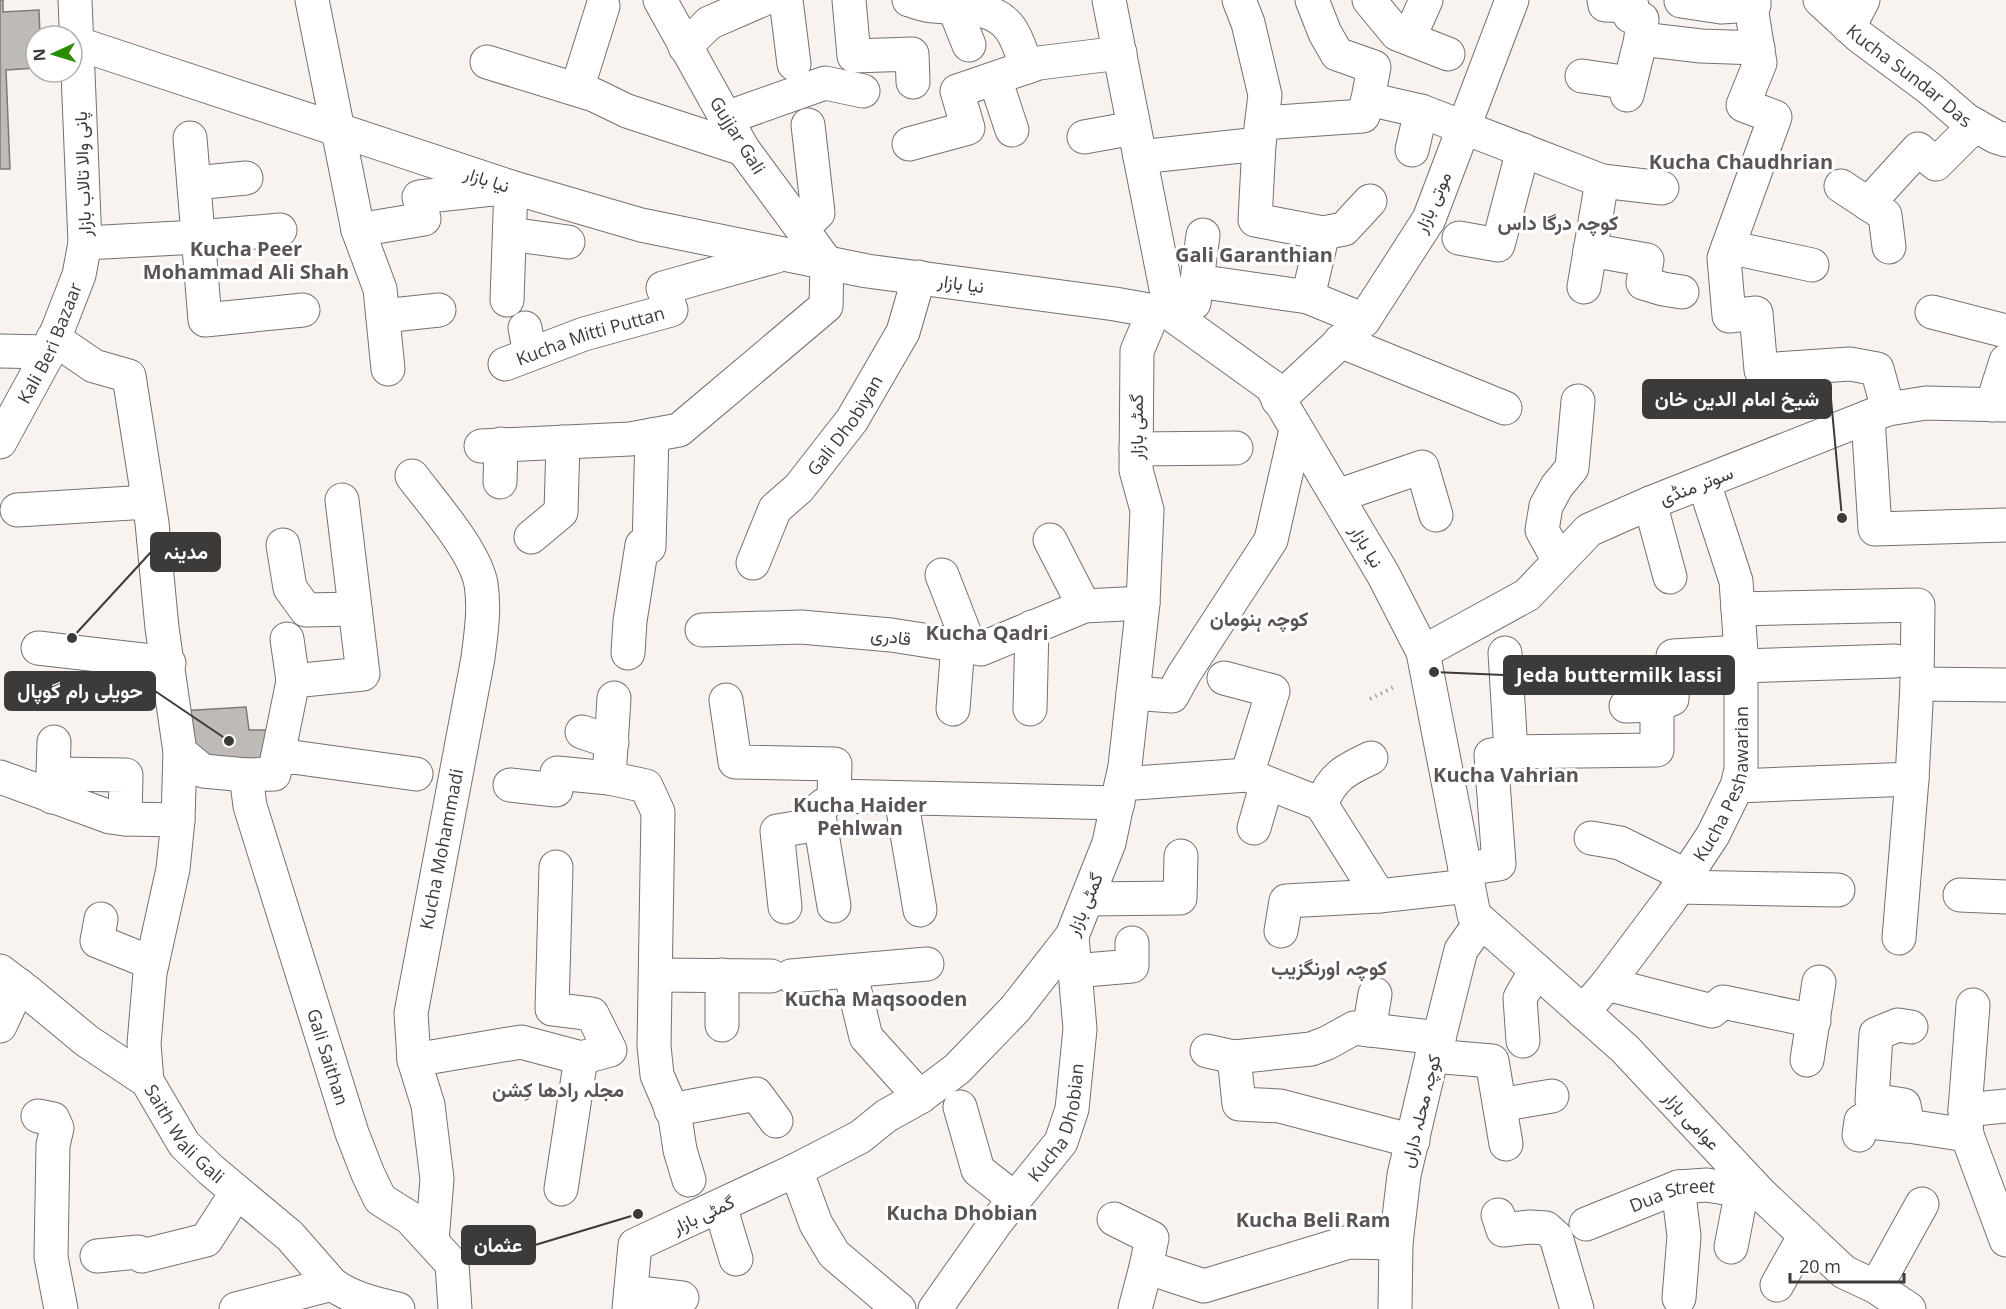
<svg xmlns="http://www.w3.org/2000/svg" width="2006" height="1309" viewBox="0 0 2006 1309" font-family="'Open Sans',Vazirmatn,sans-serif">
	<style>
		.building { fill: #bebab5; stroke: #7d7a75; stroke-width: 1.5 }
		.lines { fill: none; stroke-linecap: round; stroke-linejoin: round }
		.minor-casing { stroke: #76706e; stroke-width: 35 }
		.path { stroke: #a29e9b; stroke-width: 4; stroke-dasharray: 1.5 4.5; stroke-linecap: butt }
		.minor { stroke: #fff; stroke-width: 33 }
		.labels { text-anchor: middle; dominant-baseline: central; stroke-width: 6; stroke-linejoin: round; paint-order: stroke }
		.street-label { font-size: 18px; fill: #3d3b3a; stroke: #fff }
		.neighbourhood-label { font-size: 20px; font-weight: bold; fill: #5a5553; stroke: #fff }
		.leader { fill: none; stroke: #3d3b3a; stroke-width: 2 }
		.callout-dot { fill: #3d3b3a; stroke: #fff; stroke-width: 2 }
		.callout { fill: #3d3b3a; stroke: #3d3b3a; stroke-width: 2 }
		.callout-label { font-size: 20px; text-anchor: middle; font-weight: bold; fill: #fff }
	</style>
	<rect width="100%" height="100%" fill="#f9f3f0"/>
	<path class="building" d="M0 0H3V12L39 10 40 36H36V68L6 70 10 169H0Z
		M246 707 249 730H277L270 769 205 764 180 711Z"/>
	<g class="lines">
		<defs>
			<g id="minor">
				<path d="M312 0 358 230 380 289 388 369"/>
				<path d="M786 0 794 64"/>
				<path d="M849 0 854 56 912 54 913 82"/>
				<path d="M909 0C916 2 924 5 932 6 958 9 992 4 1010 28 1018 39 1022 55 1027 67"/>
				<path d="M951 0 969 45"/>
				<path d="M1109 0 1171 314"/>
				<path d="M1239 0 1248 23 1265 95 1259 144 1255 220 1323 233 1308 297"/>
				<path d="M1369 0 1397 34 1448 54"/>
				<path d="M1604 0 1605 5 1632 6 1630 16 1642 19 1641 39"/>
				<path d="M1754 0 1752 13 1760 63 1743 105 1775 117 1724 258 1729 316 1756 313 1761 370 1850 364 1877 369 1888 409"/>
				<path id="s1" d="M1820 0 1859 36 1929 88 1966 120 1996 137 2006 140"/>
				<path d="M1681 1 1721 7 1754 5"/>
				<path d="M1849 27 1863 0"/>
				<path d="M1409 38 1426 0"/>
				<path d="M76 43 511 187 641 225 867 271 1115 304 1171 314 1271 386 1383 574 1423 652 1474 915 1625 1049 1761 1194 1844 1272 1876 1287 1909 1309"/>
				<path d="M685 47 709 23 762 0"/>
				<path d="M487 62 594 95 627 111 743 149"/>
				<path d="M1582 76 1630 83"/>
				<path d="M995 79 1012 130"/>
				<path d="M577 89 603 6"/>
				<path d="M1627 95 1641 39 1701 46 1758 48"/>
				<path d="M1368 99 1421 111 1602 181 1662 188"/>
				<path d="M726 118 825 83 863 91"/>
				<path d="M1262 123 1363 116 1368 99 1374 67 1337 54 1325 33 1312 0"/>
				<path d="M1084 137 1134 128"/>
				<path d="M190 138 205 320 303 310"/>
				<path d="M909 144 968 128 957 91 1039 63 1120 53"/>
				<path d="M1412 150 1421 111"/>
				<path d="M1140 157 1259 144"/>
				<path d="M194 183 246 178"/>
				<path d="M1841 186 1885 215 1889 247"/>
				<path d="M1868 204 1918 149 1936 164 1975 125"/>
				<path d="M802 228 818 213 808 125"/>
				<path d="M358 230 424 219 419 197 511 187 507 300"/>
				<path d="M1323 233 1344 229 1370 201"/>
				<path d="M510 234 568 242"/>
				<path d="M1459 238 1498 245 1523 150"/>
				<path d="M85 243 198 237 280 230"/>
				<path d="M1728 247 1812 265"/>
				<path d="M1590 250 1647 260 1643 283 1663 289 1682 292"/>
				<path d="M1197 281 1308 297 1364 320"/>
				<path d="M1584 287 1602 181"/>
				<path d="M1194 303 1203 235"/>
				<path d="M1932 312 2006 331"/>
				<path d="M383 316 439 310"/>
				<path d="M525 328 530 354"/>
				<path d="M53 338 94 366 129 376 152 523 162 628 180 752 203 771 246 775 274 774 278 755 416 774"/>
				<path d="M1340 341 1505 408"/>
				<path d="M0 351 49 352"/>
				<path id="s2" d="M505 364 584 334 671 310 663 288 777 256"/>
				<path d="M1278 400 1364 320 1429 219 1512 0"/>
				<path d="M1992 405 2006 361"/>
				<path d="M1868 417 1875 529 2006 525"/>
				<path id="s3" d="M0 442 49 352 79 275 85 243 75 0"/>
				<path d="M481 446 630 439 679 430 826 306 827 263 743 149 660 0"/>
				<path d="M1136 449 1236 448"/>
				<path d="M412 476C433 504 475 551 481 584 485 609 481 633 478 658L411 1013 414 1060 428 1105 437 1179 432 1241"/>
				<path d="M500 482 501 444"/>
				<path d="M1337 496 1422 467 1436 515"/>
				<path d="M1650 503 1670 577"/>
				<path d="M17 510 148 502"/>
				<path d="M531 537 561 512 563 442"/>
				<path d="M1050 540 1084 606"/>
				<path d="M283 545 290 588 306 610 355 609"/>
				<path d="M1559 561 1542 530 1546 506 1557 486 1572 468 1578 401"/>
				<path id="s4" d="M753 563 775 509 799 488 852 420 903 332 919 277"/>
				<path d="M942 575 970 647"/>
				<path d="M702 630 801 627 891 635 981 649 1084 606 1143 603"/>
				<path d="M287 639 293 681"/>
				<path d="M38 648 169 663"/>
				<path d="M1423 652 1527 595 1589 530 1650 503 1888 409 1926 403 2006 405"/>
				<path d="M628 653 630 621 642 545 649 547 652 435"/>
				<path d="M1505 653 1511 752"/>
				<path d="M1741 666 1895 661"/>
				<path d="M1224 678 1273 691 1247 775"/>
				<path d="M1917 684 2006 685"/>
				<path d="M1133 693 1172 696 1184 674 1271 540 1296 430"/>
				<path d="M726 700 735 762 835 764 834 796 1118 803"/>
				<path d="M1626 706 1657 705"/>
				<path d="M953 709 958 645"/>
				<path d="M1030 709 1032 627"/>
				<path d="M582 732 612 742"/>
				<path d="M278 755 293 681 363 674 342 500"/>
				<path d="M53 774 54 742"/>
				<path id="s5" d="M246 775 250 806 352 1133 368 1174 380 1199 410 1218 452 1264 455 1309"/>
				<path d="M0 777 110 817 125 819 178 820"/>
				<path d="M609 778 614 698"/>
				<path d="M1121 784 1247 775 1321 804 1379 896 1468 886"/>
				<path d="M510 785 556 790 557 773 609 778 646 786 658 812 654 1046 657 1075 675 1117 680 1150 689 1180"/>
				<path d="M1737 786 1912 779 1917 684 1918 605 1738 609"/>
				<path d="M52 797 53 774 126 775 125 819"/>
				<path d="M901 798 920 910"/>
				<path d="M1321 804C1333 776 1345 770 1371 758"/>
				<path d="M824 805 818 810 834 906"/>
				<path d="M1254 828 1267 783"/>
				<path d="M1591 838 1620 843 1685 875"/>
				<path d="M556 867 552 1009 592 1014 610 1050 581 1058"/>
				<path d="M1465 869 1499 864 1491 755 1511 752 1657 750V705L1672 699 1673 656 1741 652"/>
				<path d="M1678 887 1838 890"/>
				<path d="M1960 895 2006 897"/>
				<path d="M1087 899 1180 898 1181 856"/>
				<path d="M785 907 777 831 820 824"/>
				<path d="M101 919 97 941 152 963"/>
				<path d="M1281 931 1286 901 1379 896"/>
				<path d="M1899 938 1912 779"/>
				<path id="s6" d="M0 971 29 993 87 1041 147 1081 184 1144 211 1170 290 1236 332 1284"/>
				<path d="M850 971 866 1037 920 1097"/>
				<path d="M1074 971 1132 966V943"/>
				<path d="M657 975 771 976"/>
				<path d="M791 976 927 964"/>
				<path d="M1607 984 1712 1011 1723 1002 1814 1021"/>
				<path id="s7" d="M1583 1012 1607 984 1670 900 1713 835 1737 786 1741 770V652L1736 581 1704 483"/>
				<path d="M722 1025V975"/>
				<path d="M0 1026 19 985"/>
				<path d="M1911 1027 1898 1025 1876 1034 1872 1100 1904 1105 1908 1126 1967 1135 2006 1240"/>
				<path d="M1369 1030 1375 994"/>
				<path d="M1523 1041 1520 998 1536 970"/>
				<path d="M1207 1051 1234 1057 1311 1049 1327 1043 1354 1028 1439 1038"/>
				<path d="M1432 1056 1492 1061 1506 1144"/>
				<path d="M1234 1057 1239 1104 1280 1106 1413 1141"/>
				<path d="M414 1060 521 1042 581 1058 561 1189"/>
				<path d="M1807 1060 1819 982"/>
				<path d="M147 1081 144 1044 150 973 173 869 178 820 180 752"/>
				<path d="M1500 1105 1552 1096"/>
				<path d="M960 1107 978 1170 1015 1199"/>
				<path d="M671 1110 756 1094 776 1121"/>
				<path d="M1965 1110 2006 1106"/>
				<path d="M38 1116 53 1119 57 1128 53 1145 51 1257 61 1309"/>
				<path d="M1859 1135 1861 1121 1906 1126"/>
				<path d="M1967 1135 1965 1110 1973 1005"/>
				<path d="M796 1170 816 1224 834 1254 899 1309"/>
				<path d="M1678 1187 1684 1236 1679 1298"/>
				<path d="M720 1206 736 1259"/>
				<path d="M1498 1215 1503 1230 1530 1227 1546 1228 1556 1237 1577 1309"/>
				<path d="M1114 1219 1152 1238 1146 1267 1204 1286 1349 1242 1396 1243"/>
				<path id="s8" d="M1586 1224 1678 1187 1707 1185 1761 1194"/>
				<path d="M1731 1247 1742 1190"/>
				<path d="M97 1256 138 1252 142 1256 206 1240 237 1192"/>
				<path d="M1777 1285 1805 1235"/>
				<path d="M1876 1287 1922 1204"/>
				<path d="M631 1292 682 1298"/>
				<path d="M236 1309 332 1284C351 1298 375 1304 398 1309"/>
				<path d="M629 1309 635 1245 796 1170 860 1137 886 1116 920 1097 957 1069 1015 1009 1072 936 1109 843 1125 766 1143 603 1147 510 1136 470 1137 351 1154 311"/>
				<path id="s9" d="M935 1309 997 1221 1061 1142 1072 1109 1080 1029 1072 936"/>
				<path d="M1135 1309 1146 1267"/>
				<path d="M1395 1309 1396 1243 1404 1175 1432 1056 1439 1038 1461 950 1481 922"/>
			</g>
		</defs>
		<use href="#minor" class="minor-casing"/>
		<path class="path" d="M1370 699 1394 687"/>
		<use href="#minor" class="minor"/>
	</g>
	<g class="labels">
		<g class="street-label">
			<text stroke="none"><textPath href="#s1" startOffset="117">Kucha Sundar Das</textPath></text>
			<text transform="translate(738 135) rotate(58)">Gujjar Gali</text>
			<text transform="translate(82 174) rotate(-92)">پانی والا تالاب بازار</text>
			<text transform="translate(487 179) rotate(18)">نیا بازار</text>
			<text transform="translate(1432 202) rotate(-66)">موتی بازار</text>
			<text transform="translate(961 283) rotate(8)">نیا بازار</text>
			<text stroke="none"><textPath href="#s2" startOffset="90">Kucha Mitti Puttan</textPath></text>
			<text stroke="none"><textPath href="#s3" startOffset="111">Kali Beri Bazaar</textPath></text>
			<text stroke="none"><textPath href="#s4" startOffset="168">Gali Dhobiyan</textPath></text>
			<text transform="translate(1136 427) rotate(-90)">گمٹی بازار</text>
			<text transform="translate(1696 485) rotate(-21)">سوتر منڈی</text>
			<text transform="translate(1367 546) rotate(59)">نیا بازار</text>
			<text transform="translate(891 636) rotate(7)">قادری</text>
			<text stroke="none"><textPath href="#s7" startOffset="273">Kucha Peshawarian</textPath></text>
			<text transform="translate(441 849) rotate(-79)">Kucha Mohammadi</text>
			<text transform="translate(1084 904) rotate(-67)">گمٹی بازار</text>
			<text stroke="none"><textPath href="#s5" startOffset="294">Gali Saithan</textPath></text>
			<text transform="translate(1420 1111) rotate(-76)">کوچہ محلہ داراں</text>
			<text stroke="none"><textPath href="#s9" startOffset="226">Kucha Dhobian</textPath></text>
			<text transform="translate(1692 1120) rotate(47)">عوامی بازار</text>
			<text stroke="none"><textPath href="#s6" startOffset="249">Saith Wali Gali</textPath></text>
			<text stroke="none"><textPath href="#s8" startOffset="92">Dua Street</textPath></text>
			<text transform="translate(703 1214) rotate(-25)">گمٹی بازار</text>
		</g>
		<g class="neighbourhood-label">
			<text x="1741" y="161">Kucha Chaudhrian</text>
			<text x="1558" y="222">کوچہ درگا داس</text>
			<text x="246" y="248">Kucha Peer<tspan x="246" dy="23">Mohammad Ali Shah</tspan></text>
			<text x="1254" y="254">Gali Garanthian</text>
			<text x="1259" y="618">کوچہ ہنومان</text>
			<text x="987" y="632">Kucha Qadri</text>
			<text x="1506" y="774">Kucha Vahrian</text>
			<text x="860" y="804">Kucha Haider<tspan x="860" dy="23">Pehlwan</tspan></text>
			<text x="1329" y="967">کوچہ اورنگزیب</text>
			<text x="876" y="998">Kucha Maqsooden</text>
			<text x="558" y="1089">مجلہ رادها كِشن</text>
			<text x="962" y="1212">Kucha Dhobian</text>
			<text x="1313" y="1219">Kucha Beli Ram</text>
		</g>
	</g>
	<path class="leader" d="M1842 518L1831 399M72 638L151 552M1434 672L1504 675M229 741L155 691M638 1214L535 1245"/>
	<g class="callout-dot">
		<circle cx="1842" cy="518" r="6"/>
		<circle cx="72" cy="638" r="6"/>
		<circle cx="1434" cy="672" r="6"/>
		<circle cx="229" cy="741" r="6"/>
		<circle cx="638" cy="1214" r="6"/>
	</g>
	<g class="callout">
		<rect x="1643" y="380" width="188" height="38" rx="6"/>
		<rect x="151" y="533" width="69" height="38" rx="6"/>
		<rect x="1504" y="656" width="230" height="38" rx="6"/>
		<rect x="5" y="672" width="150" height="38" rx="6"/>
		<rect x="462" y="1226" width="73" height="38" rx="6"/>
	</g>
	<g class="callout-label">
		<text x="1737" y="406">شیخ امام الدین خان</text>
		<text x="186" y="559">مدینہ</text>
		<text x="1619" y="682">Jeda buttermilk lassi</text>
		<text x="80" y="698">حویلی رام گوپال</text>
		<text x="498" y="1252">عثمان</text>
	</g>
	<g transform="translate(54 54) rotate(266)"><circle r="28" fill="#ffffff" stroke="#b1b1b0" stroke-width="1.5"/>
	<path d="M0-4.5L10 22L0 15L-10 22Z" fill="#298c01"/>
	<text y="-9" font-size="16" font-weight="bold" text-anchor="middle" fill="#3d3b3a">N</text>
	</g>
	<path d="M1790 1273v9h114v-9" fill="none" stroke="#3d3b3a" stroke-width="3"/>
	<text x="1799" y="1273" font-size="18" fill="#3d3b3a" stroke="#ffffff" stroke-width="4.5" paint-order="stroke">20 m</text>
</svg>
